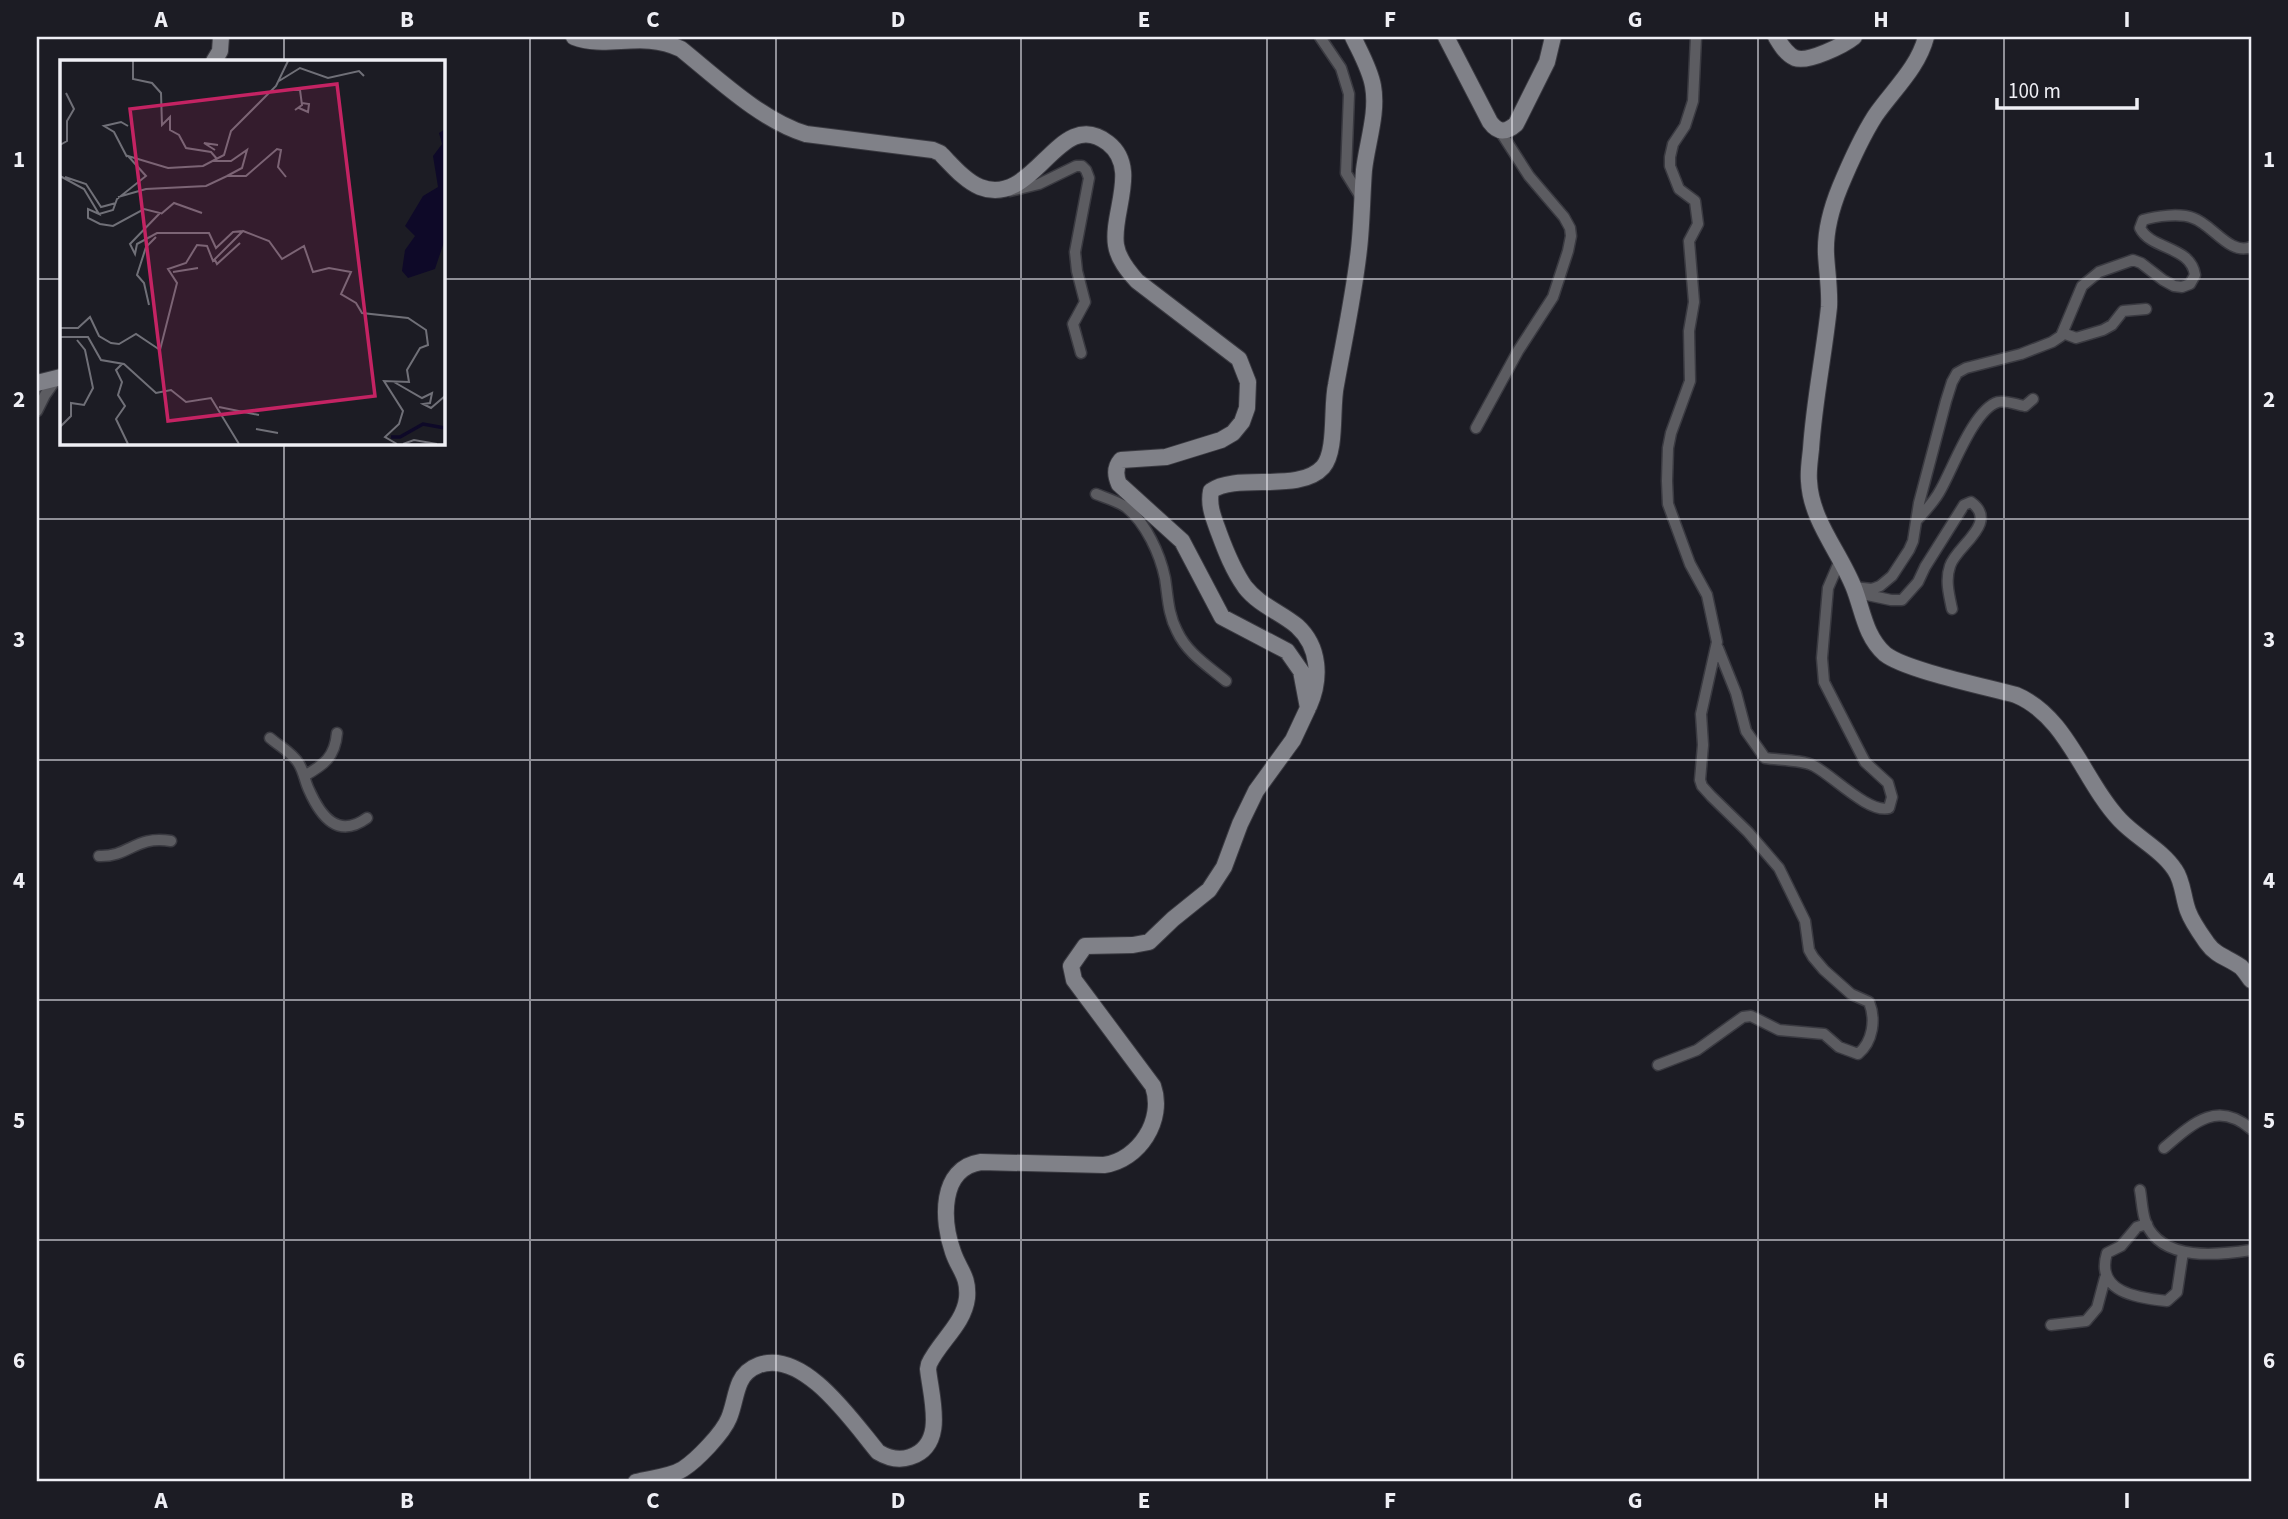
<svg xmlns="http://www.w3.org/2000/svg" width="2288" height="1519" viewBox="0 0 2288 1519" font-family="'Source Sans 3',sans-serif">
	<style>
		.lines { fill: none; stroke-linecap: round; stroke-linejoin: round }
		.street-casing { stroke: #3a3a41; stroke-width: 13 }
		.secondary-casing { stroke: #3a3a41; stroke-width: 18 }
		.street { stroke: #5c5c61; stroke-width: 10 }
		.secondary { stroke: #808188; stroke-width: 16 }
		.grid { fill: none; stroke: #efeff5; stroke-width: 2; stroke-opacity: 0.55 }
		.inset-river { fill: none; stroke: #0e0928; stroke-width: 3.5 }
		.inset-road { fill: none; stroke: #707078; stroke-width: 2 }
		.view { fill: #c42363; fill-opacity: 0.15; stroke: #c42363; stroke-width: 3.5 }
		.inset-edge { fill: none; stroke: #efeff5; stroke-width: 3.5 }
		.neatline { fill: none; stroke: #efeff5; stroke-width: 2.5 }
		.grid-label { font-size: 23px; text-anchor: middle; font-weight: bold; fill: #efeff5 }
	</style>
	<rect width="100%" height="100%" fill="#1c1c24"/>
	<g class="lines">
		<defs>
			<path id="street" d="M1320 37 1341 68 1349 94 1346 173 1362 199
				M1010 191 1039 184 1076 166H1082L1086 170 1089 178 1075 252 1077 271 1085 302 1073 324 1081 353
				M2063 333 2076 338 2103 330 2112 325 2123 311 2146 309
				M37 411 45 395 57 378
				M1476 428 1518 351 1553 297 1568 251 1571 236 1570 228 1564 217 1529 176 1500 131
				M1096 494C1106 498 1117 501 1126 507 1146 523 1160 554 1165 578 1168 597 1168 614 1177 631 1187 653 1208 666 1226 681
				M1917 520C1926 510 1935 501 1941 489 1953 468 1974 409 1998 402 2006 400 2017 405 2025 406L2033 399
				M1853 587 1872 589 1880 586 1892 576 1909 550 1913 541 1919 503 1946 401 1952 382 1957 373 1966 368 2021 354 2052 342 2061 336 2082 286 2099 272 2133 260 2141 263 2163 280 2174 286 2182 287 2190 284 2195 275C2191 246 2151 250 2140 228L2143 220C2156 216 2180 213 2193 218 2212 224 2230 256 2251 247
				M1858 593 1891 600H1902L1918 582 1925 567 1964 505 1971 502C2000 523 1956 546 1950 566 1945 580 1949 595 1952 609
				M1718 648 1736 693 1746 731 1765 758C1778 760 1804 760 1814 766 1832 775 1869 814 1889 808L1892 797 1888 783 1865 762 1824 682 1822 658 1828 588 1840 560
				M270 738C279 746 293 753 299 764 304 772 305 782 309 790 321 817 338 839 367 818
				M304 776C324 765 335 757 337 733
				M99 856C130 857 135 835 171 841
				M1658 1065 1697 1050 1743 1017 1751 1016 1779 1030 1824 1034 1839 1047 1858 1054C1873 1042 1876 1019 1869 1002L1851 994 1824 970 1813 957 1809 950 1805 921 1779 868 1748 832 1711 796 1702 786 1700 780 1703 745 1701 714 1717 642 1707 595 1690 564 1668 504 1667 481 1668 448 1671 433 1690 381 1689 331 1694 302 1689 241 1698 224 1695 201 1679 189 1670 166V157L1673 144 1685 126 1693 101 1696 37
				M2164 1148C2193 1123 2217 1100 2251 1129
				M2140 1190C2142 1201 2142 1213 2146 1223 2162 1262 2219 1255 2251 1250
				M2147 1224 2137 1227 2121 1246 2107 1253C2095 1292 2137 1298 2167 1301L2177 1292 2183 1252
				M2051 1325 2086 1321 2097 1308 2105 1278"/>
			<path id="secondary" d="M574 37C607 50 642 30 681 49 717 78 762 121 806 134L933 150 940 153C952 165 965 181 980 187 1035 209 1059 104 1108 143 1140 168 1111 213 1116 245 1118 259 1128 271 1137 281L1239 359 1248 382 1247 408 1242 422 1233 433 1221 440 1166 457 1121 460C1115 467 1115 475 1119 484L1182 541 1222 617 1287 651 1301 671 1308 708 1293 740 1256 791 1240 824 1224 867 1209 890 1173 919 1149 942 1133 945 1085 946 1071 966 1074 980 1153 1086C1165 1120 1139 1160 1104 1165L981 1162C939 1168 942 1221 953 1252 959 1270 969 1276 967 1298 964 1324 939 1342 929 1364L928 1369C931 1398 947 1445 910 1457 898 1461 888 1458 878 1452 853 1422 804 1349 759 1365 751 1368 744 1373 740 1382 735 1393 734 1406 729 1418 723 1433 697 1460 683 1469 670 1477 651 1478 636 1482
				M1446 37 1490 122C1498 133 1506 133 1516 124L1547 62 1553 37
				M1776 37C1781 45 1786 54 1795 58 1808 63 1844 45 1854 37
				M1926 37C1918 68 1893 90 1875 116 1861 138 1850 163 1840 187 1831 209 1825 231 1826 254 1827 272 1830 290 1829 307 1824 355 1814 402 1811 449 1810 459 1808 471 1809 481 1811 521 1840 552 1854 588 1863 611 1865 636 1885 654 1905 670 1987 687 2016 695 2067 716 2084 782 2120 820 2137 838 2162 850 2175 870 2183 881 2183 898 2188 911 2192 922 2200 933 2207 943 2216 956 2229 958 2241 967 2245 971 2248 976 2251 980
				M214 61 220 51 221 37
				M37 383 61 377
				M1309 706C1321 679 1320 647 1297 626 1280 612 1259 605 1245 587 1233 570 1226 552 1219 533 1214 519 1208 506 1211 491 1237 472 1299 494 1323 467 1337 451 1331 407 1336 385 1344 340 1354 295 1359 249 1362 223 1362 196 1364 170 1367 143 1378 113 1373 86 1370 69 1360 52 1353 37"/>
		</defs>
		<use href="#street" class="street-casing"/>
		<use href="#secondary" class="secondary-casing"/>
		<use href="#street" class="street"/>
		<use href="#secondary" class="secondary"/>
	</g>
	<path class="grid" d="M284 37V61M530 37V1482M776 37V1482M1021 37V1482M1267 37V1482M1512 37V1482M1758 37V1482M2004 37V1482M37 279H61M443 279H2251M284 443V1482M37 519H2251M37 760H2251M37 1000H2251M37 1240H2251"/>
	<g transform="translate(60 60)">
		<rect width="385" height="385" fill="#1c1c24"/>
		<path d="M385 69V179L375 209 348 218 342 211 345 190 355 176 345 166 363 136 378 127 373 96 382 84 379 73Z" fill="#0e0928"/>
		<path class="inset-river" d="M331 377H340L363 364 385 368"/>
		<path class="inset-road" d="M73 1V19L92 23 101 33 102 65 110 57V70L119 75 126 88 151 92 157 99M219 21 240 8 268 18 299 11 304 16M225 30H240L242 45 235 50M239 48 248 52 249 44 242 43M0 85 7 81V61L14 49 6 33M155 90 144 83 158 85M67 97 54 72 44 66 61 62 68 66M154 101H171L187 90 182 108 167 116M0 116 24 129 39 154 28 149V158L40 164 53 166 84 149 100 153 70 184 75 194 77 184 97 173H149L156 188 173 172 183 171M5 117 26 124 41 147 56 143M58 137 86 129 146 126 167 116H186L217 89 221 90 218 107 226 117M39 154 53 150 57 139 86 116 68 96 108 108 143 106 164 95 171 71 216 26 228 1M101 154 114 143 142 153M155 200 157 204 180 183M113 212 138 208M89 245 84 223 77 215 86 187 96 177M0 268H18L30 257 39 276 51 283 59 284 76 274 100 290 117 223 108 209 126 203 137 185 147 186 153 201 183 171 209 181 222 199 244 186 253 212 269 208 291 212 281 234 296 243 302 253 348 258 366 270 368 285 360 288 347 310 349 322 324 321 343 351 339 364 325 377 337 384M0 277H28L41 300 64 304 96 333 111 330 126 342 151 338 179 384M62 304 56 310 62 322 58 335 65 346 56 359 68 384M334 322 362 338 372 333 370 343 363 344 371 348 385 336M159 347 199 355M0 367 11 356V343L24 345 33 328 25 290 17 280M196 369 218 373M343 384 354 380 377 384"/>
		<path class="view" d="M277 24 315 336 108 361 70 49Z"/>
		<rect width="385" height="385" class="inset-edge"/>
	</g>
	<rect width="2288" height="1519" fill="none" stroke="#1c1c24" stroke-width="77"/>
	<path d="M1997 98v10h140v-10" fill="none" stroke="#efeff5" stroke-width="3.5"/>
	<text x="2008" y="98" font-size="21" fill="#efeff5" stroke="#1c1c24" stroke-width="5" paint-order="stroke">100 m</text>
	<rect x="38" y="38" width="2212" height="1442" class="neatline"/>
	<g class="grid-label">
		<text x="161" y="27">A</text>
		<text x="407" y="27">B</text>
		<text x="653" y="27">C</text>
		<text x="898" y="27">D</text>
		<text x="1144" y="27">E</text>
		<text x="1390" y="27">F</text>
		<text x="1635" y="27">G</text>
		<text x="1881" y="27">H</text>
		<text x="2127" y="27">I</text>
		<text x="19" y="167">1</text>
		<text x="2269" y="167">1</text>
		<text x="19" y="407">2</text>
		<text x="2269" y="407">2</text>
		<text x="19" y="647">3</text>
		<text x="2269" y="647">3</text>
		<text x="19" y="888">4</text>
		<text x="2269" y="888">4</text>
		<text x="19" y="1128">5</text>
		<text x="2269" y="1128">5</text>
		<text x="19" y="1368">6</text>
		<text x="2269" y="1368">6</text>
		<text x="161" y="1508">A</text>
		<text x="407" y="1508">B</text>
		<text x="653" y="1508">C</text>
		<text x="898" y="1508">D</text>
		<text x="1144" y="1508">E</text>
		<text x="1390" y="1508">F</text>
		<text x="1635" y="1508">G</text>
		<text x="1881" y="1508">H</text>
		<text x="2127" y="1508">I</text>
	</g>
</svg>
